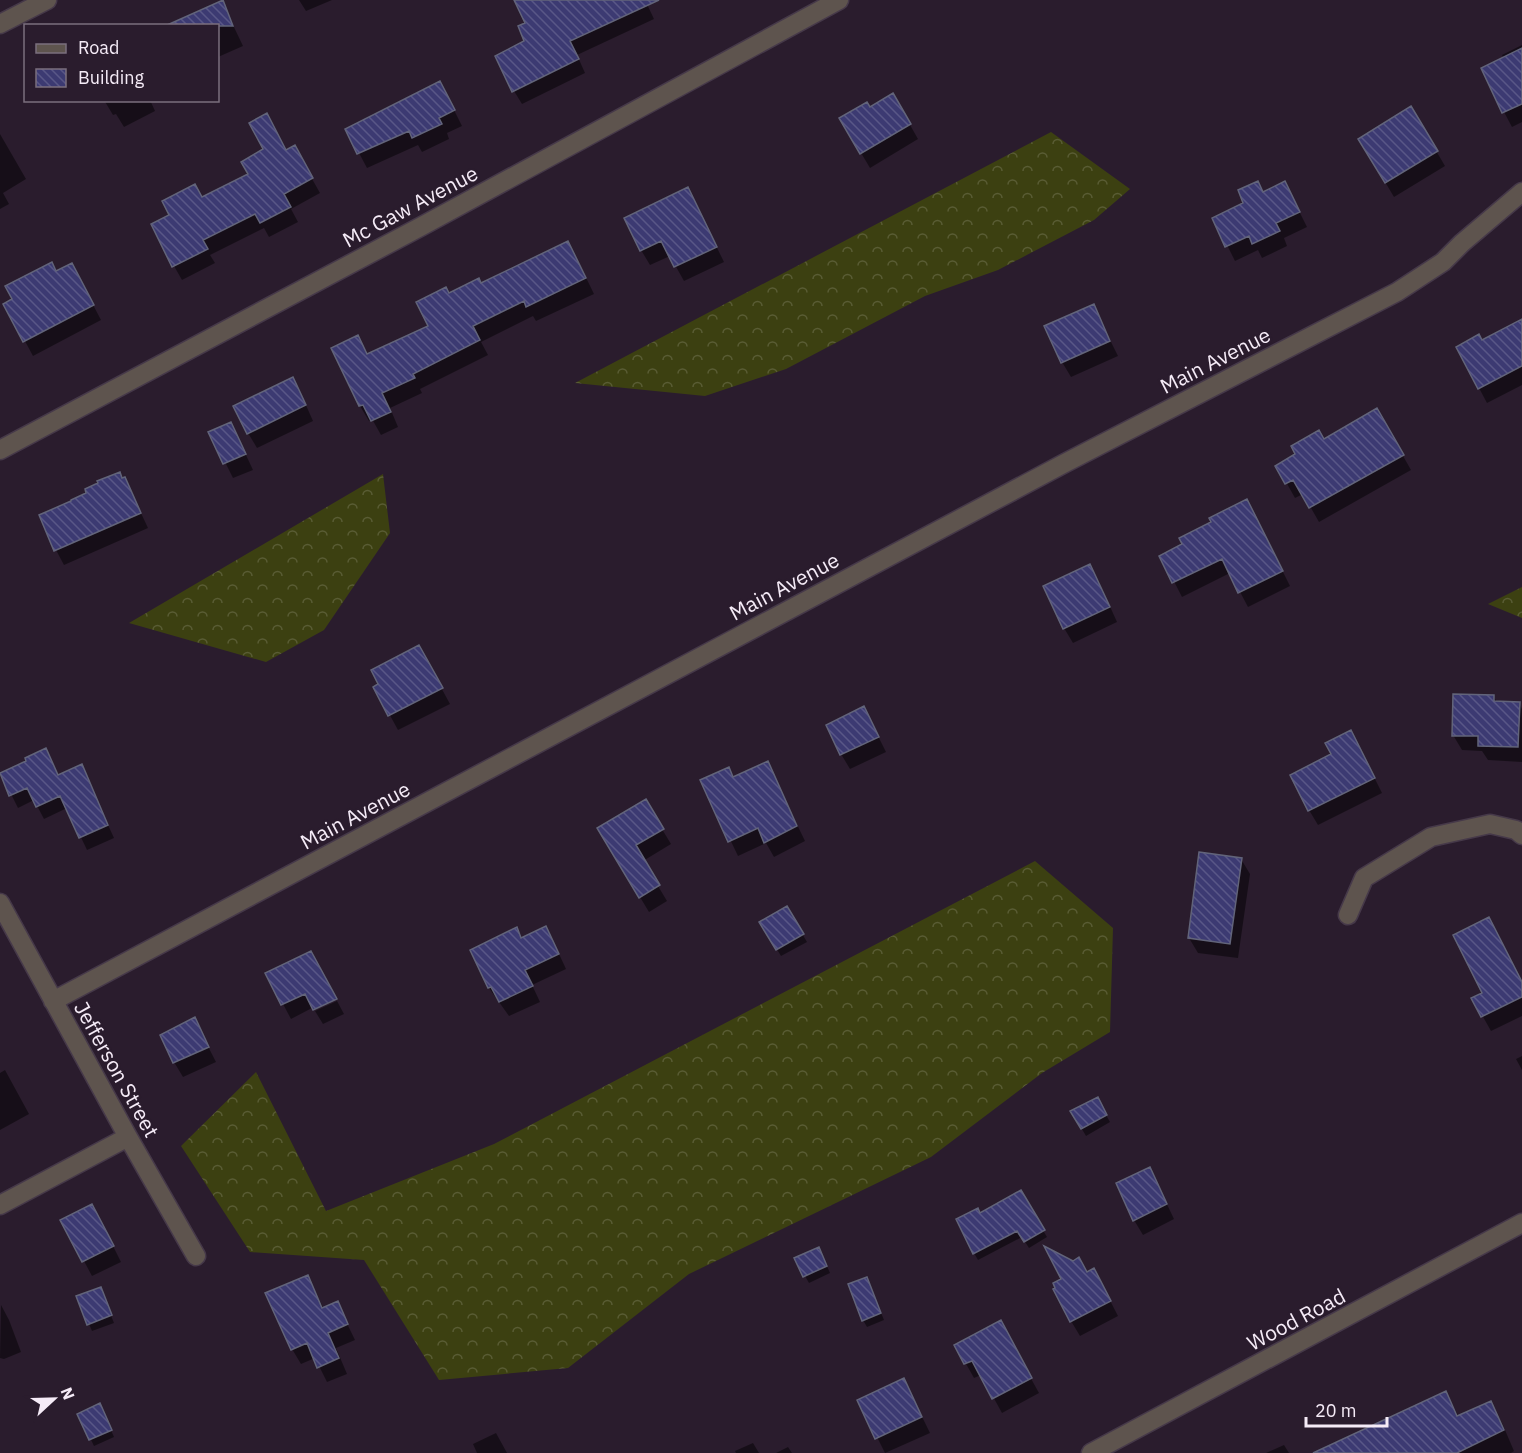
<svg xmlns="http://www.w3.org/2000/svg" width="1522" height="1453" viewBox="0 0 1522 1453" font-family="'IBM Plex Sans',sans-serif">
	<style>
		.forest { fill: url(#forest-crowns) }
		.shadow { fill: #0007 }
		.building { fill: url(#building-back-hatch); stroke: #62647a; stroke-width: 1.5 }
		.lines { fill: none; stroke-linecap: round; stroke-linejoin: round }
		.minor-casing { stroke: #463949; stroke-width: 21 }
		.minor { stroke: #5e544e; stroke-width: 18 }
		.labels { text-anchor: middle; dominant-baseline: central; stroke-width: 4.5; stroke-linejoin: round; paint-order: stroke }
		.street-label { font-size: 21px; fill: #f5ebf7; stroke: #2a1c2d }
	</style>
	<defs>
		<pattern id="forest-crowns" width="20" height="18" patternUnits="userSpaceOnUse" patternTransform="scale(1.5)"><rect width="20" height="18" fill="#3c4011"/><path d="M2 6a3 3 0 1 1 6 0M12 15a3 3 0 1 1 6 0" fill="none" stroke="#595c34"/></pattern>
		<pattern id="building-back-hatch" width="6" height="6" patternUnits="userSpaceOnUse" patternTransform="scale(1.5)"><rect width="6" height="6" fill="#3c3a72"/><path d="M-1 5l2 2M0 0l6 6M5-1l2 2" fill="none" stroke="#595787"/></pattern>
	</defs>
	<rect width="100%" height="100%" fill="#2a1c2d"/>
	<path class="forest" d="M1051 132 1130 189 1094 220 998 270 925 296 786 369 705 396 575 383Z
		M383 474 390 533 324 630 266 662 129 623Z
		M1522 587V618L1488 604Z
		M1035 861 1113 928 1110 1032 1042 1073 931 1157 689 1274 568 1368 439 1380 364 1260 250 1252 181 1146 256 1072 326 1211 494 1144Z"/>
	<path class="shadow" d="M299 0H332L306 11Z
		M516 0H645L654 19 577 55 585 73 522 104 514 91 526 42 527 23Z
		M222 2 243 46 218 57V26Z
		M1522 45V122L1512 127 1504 112V59L1502 55Z
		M893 95 918 139 870 168 841 119 870 109Z
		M448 98 462 126 447 133 449 139 422 152 418 145 367 168 359 153Z
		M104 100H150L155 111 124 127 116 114 113 115Z
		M1411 108 1445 166 1394 197 1360 140Z
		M0 134 26 179 3 193 9 204 0 209Z
		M294 147 320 193 291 209 298 222 269 237 264 228 210 255 215 263 182 280 174 266 202 199 250 175Z
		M1285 183 1307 227 1284 238 1287 246 1262 258 1258 250 1235 261 1214 219Z
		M688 189 724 262 684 281 670 256 650 265 641 250Z
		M576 257 594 294 536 321 533 316 481 342 488 355 420 389 422 393 390 408 398 427 381 435 372 419 369 421 360 406 358 337 368 355 430 326 449 295Z
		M56 273 80 280 101 320 33 356 5 304Z
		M1093 306 1118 356 1071 377 1062 362Z
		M1522 321V385L1487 403 1479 388 1481 342Z
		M301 394 313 421 257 448 248 433Z
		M1377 410 1411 470 1319 522 1303 494 1295 498 1277 466Z
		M210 432 238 438 253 470 233 478Z
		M125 479 148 528 64 565 56 550Z
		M1255 516 1290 586 1248 607 1230 573 1182 597 1161 556Z
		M1098 580 1117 622 1073 643 1064 628Z
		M419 647 450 704 398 730 375 688Z
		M1493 696 1497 702 1519 703 1522 709V762L1488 760 1482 751 1462 750 1453 735Z
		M864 708 886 752 850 769 841 754Z
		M1359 747 1382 793 1318 825 1309 810 1333 755Z
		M46 750 58 776 81 766 114 838 87 850 67 808 44 819 34 800 18 808 1 774 28 762Z
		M767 763 805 841 774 857 766 843 738 856 702 781 733 778Z
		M645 801 671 844 643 861 667 901 649 912 599 829Z
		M1241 859 1250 874 1238 958 1198 953 1189 938Z
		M787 908 807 942 781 956 761 923Z
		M516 929 522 939 554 943 566 969 532 985 540 1002 509 1016 489 988 472 950Z
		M310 952 312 1008 291 1019 283 1004Z
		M1522 983V1016L1491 1031 1473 999Z
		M337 1001 344 1014 323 1024 315 1011Z
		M194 1019 216 1062 183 1077 174 1062Z
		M1522 1056V1070L1516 1059Z
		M5 1070 29 1114 0 1130V1073Z
		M1097 1099 1110 1122 1086 1136 1072 1112Z
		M1150 1169 1174 1219 1143 1235 1134 1220Z
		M1020 1192 1047 1237 1029 1248 1022 1237 978 1260 974 1253 980 1215Z
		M62 1220H100L121 1262 92 1276Z
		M822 1255 830 1273 809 1283 805 1276Z
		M1087 1274 1102 1285 1118 1316 1080 1336 1071 1321 1063 1280Z
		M307 1277 324 1309 337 1303 355 1340 336 1348 347 1374 327 1382 315 1358 301 1364 292 1349Z
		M870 1286 884 1320 867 1327 863 1320Z
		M100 1288 114 1323 92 1331 89 1324Z
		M1 1305 9 1320 21 1352 4 1359 0 1358Z
		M1008 1337 1039 1393 1002 1413 981 1375 974 1378 956 1346Z
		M904 1380 930 1433 885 1453 859 1401Z
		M1446 1393 1459 1417 1490 1403 1502 1423 1514 1451 1511 1453H1317Z
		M103 1412 114 1437 94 1446 79 1415Z
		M496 1433 507 1453H477L473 1444Z
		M753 1443 759 1453H736L735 1451Z
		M1284 1445 1289 1453H1266Z
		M788 1447 792 1453H776Z"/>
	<path class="building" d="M223 0 233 26H165Z
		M514 0H659L570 41 579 59 512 92 495 56 524 41 518 26 525 23Z
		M1522 48V104L1502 113 1481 68Z
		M440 81 455 110 439 118 442 124 412 138 409 131 357 154 345 129Z
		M893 93 911 124 860 154 839 118 867 102 870 107Z
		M1411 106 1438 151 1385 183 1358 139Z
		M267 113 286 150 295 145 313 178 284 194 291 207 260 223 255 214 203 240 208 249 172 267 151 224 169 215 162 201 195 184 202 197 248 174 241 162 263 149 249 123Z
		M1258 181 1263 192 1285 181 1300 212 1276 223 1280 231 1252 244 1249 236 1225 247 1212 218 1243 203 1238 190Z
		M688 187 717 247 674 267 661 241 640 251 624 218Z
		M568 241 586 278 526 307 524 301 473 326 480 340 413 374 415 378 382 393 391 412 371 421 363 405 359 406 331 348 358 335 367 354 428 326 416 302 446 287 449 293 479 278 481 283Z
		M52 262 56 271 72 263 94 305 23 342 3 304 12 299 5 286Z
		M1094 304 1110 341 1061 363 1044 326Z
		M1522 319V366L1478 389 1456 347 1479 334 1482 340Z
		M293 377 306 405 247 434 233 406Z
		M1377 408 1404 455 1309 508 1293 480 1285 484 1275 466 1295 454 1291 446 1319 430 1324 439Z
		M231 422 246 454 223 464 208 432Z
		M120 472 122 478 125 477 141 513 54 551 39 515 71 501V500L86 493 85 489 98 483 97 481Z
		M1247 499 1283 571 1238 593 1222 559 1172 583 1159 556 1182 544 1179 538 1211 522 1209 518Z
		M1090 564 1110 607 1063 629 1043 586Z
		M419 645 443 688 388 716 373 687 378 684 371 670Z
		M1453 694 1494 695V701L1520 702 1518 747 1478 746V736H1452Z
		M864 706 879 737 840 755 826 725Z
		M1351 730 1375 778 1308 811 1290 775 1331 754 1325 743Z
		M46 748 58 775 82 764 108 825 79 838 60 796 36 807 27 788 9 796 0 773 26 761 25 758Z
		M768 761 797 826 764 843 758 828 728 842 700 780 729 767 733 777Z
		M646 799 664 829 636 845 660 885 639 898 597 828Z
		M1199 852 1242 858 1230 944 1188 938Z
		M787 906 804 934 776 950 759 922Z
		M1489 917 1522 982V997L1481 1017 1471 998 1482 993 1453 935Z
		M546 926 559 954 525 970 533 986 499 1002 491 987 488 988 470 950 517 927 521 938Z
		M311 951 337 999 313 1010 305 994 281 1005 265 973Z
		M195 1017 209 1047 173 1063 160 1035Z
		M1098 1097 1107 1115 1081 1129 1070 1111Z
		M1150 1167 1167 1204 1133 1221 1116 1183Z
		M1021 1190 1045 1230 1024 1242 1017 1231 973 1254 956 1219 978 1208 980 1213Z
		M92 1204 114 1246 82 1262 60 1220Z
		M1044 1246 1073 1261 1079 1257 1087 1272 1094 1268 1111 1301 1070 1322 1053 1289 1055 1288 1053 1283 1061 1279Z
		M819 1247 827 1266 803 1277 794 1258Z
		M308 1275 322 1308 338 1301 348 1324 328 1333 339 1358 317 1368 307 1343 291 1350 265 1293Z
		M867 1277 881 1313 862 1321 848 1284Z
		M101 1287 112 1315 87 1325 76 1296Z
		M1001 1320 1032 1378 992 1399 972 1361 964 1364 954 1345Z
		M904 1378 922 1417 875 1439 857 1400Z
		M1446 1391 1457 1416 1491 1401 1504 1430 1457 1453H1313Z
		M100 1403 112 1430 89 1440 77 1414Z"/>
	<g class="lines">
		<defs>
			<path id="minor" d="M0 24 47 0
				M0 450 422 226 839 0
				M0 903 128 1137 196 1256
				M1348 915 1364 878 1431 837 1490 824 1516 830 1522 835
				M53 1001 1065 463 1397 292 1443 262 1462 243 1522 192
				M0 1205 128 1137
				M1091 1453 1522 1223"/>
		</defs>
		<use href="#minor" class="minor-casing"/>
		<use href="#minor" class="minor"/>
	</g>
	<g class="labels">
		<g class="street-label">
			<text transform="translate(410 206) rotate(-28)">Mc Gaw Avenue</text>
			<text transform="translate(1215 360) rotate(-27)">Main Avenue</text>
			<text transform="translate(784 586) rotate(-28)">Main Avenue</text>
			<text transform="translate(355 815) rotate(-28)">Main Avenue</text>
			<text transform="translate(117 1069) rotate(61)">Jefferson Street</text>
			<text transform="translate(1296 1319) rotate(-28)">Wood Road</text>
		</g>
	</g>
	<rect x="24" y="24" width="195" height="78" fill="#2a1c2d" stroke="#7b6f7e" stroke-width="1.5"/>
	<rect x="36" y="44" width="30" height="9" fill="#5e544e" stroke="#7b6f7e" stroke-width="1.5"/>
	<text x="78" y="54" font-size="18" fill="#f5ebf7">Road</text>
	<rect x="36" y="69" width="30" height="18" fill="url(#building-back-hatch)" stroke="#7b6f7e" stroke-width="1.5"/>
	<text x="78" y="84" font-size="18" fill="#f5ebf7">Building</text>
	<g transform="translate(54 1399) rotate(68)" stroke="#2a1c2d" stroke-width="4.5" paint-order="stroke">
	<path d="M0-4.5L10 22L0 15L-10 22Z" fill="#f5ebf7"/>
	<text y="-9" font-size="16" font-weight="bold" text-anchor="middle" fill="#f5ebf7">N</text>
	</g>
	<path d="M1306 1417v9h81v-9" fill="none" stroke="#f5ebf7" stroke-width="3"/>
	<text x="1315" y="1417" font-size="18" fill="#f5ebf7" stroke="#2a1c2d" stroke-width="4.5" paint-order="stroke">20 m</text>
</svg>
